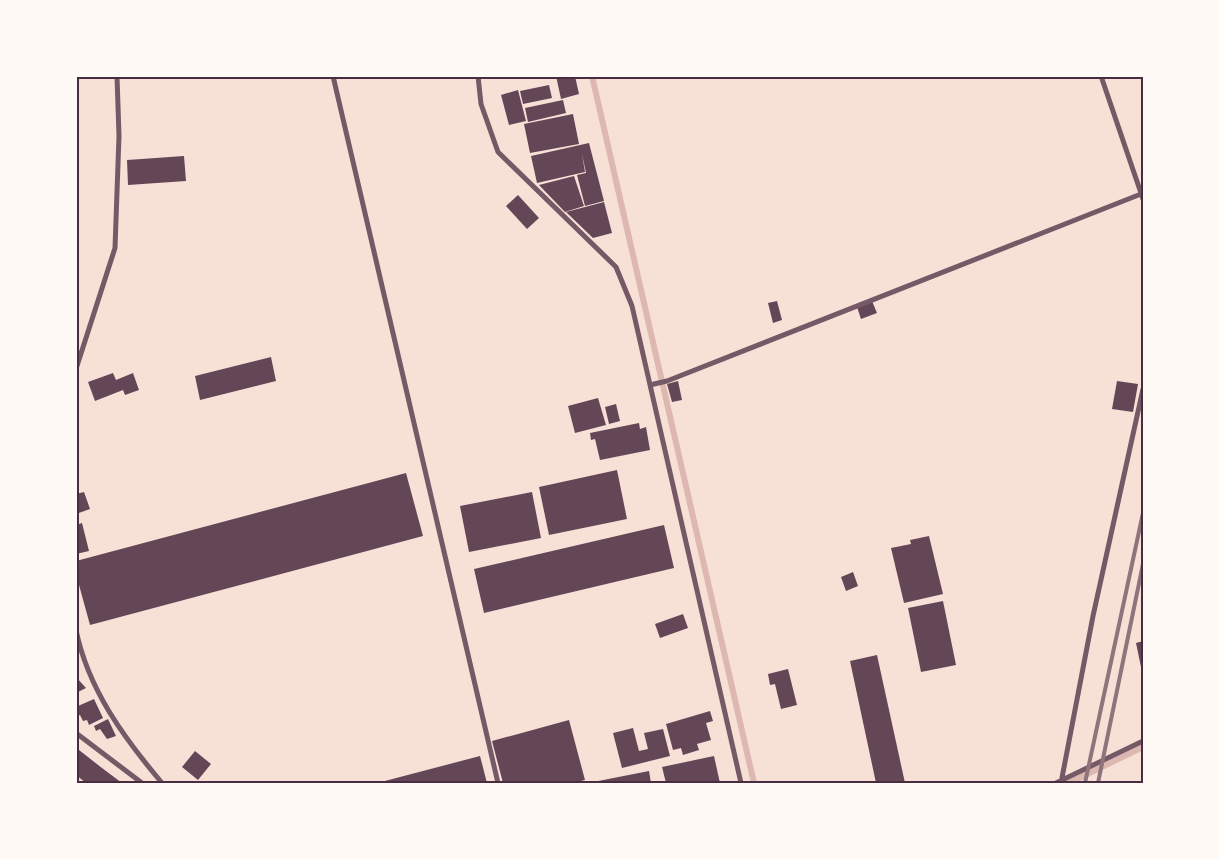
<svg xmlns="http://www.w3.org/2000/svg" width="1219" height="859" viewBox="0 0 1219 859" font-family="'Exo 2',sans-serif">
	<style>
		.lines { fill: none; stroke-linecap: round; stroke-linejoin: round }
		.stream { stroke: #dcb8b0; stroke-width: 6 }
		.building { fill: #644757 }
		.minor { stroke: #755966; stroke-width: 5 }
		.rail { stroke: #8f747c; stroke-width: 4 }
		.neatline { fill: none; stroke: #4a2c40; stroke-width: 2 }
	</style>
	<rect width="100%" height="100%" fill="#f7e1d7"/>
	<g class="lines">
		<path class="stream" d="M592 76 754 783
			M1069 783 1143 747"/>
	</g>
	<path class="building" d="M556 76H575L579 94 561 99Z
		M549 85 552 98 523 104 520 91Z
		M518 90 526 121 509 125 501 95Z
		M563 100 566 113 528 122 525 108Z
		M573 114 579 144 530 153 524 124Z
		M589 143 604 201 585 206 577 175 586 173 582 154 585 172 537 183 531 156Z
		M184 156 186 181 128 185 127 160Z
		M574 176 584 206 565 212 539 185Z
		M518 195 539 218 527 229 506 206Z
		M604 202 612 233 593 238 566 212Z
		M777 301 782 320 773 323 768 303Z
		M872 301 877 313 861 319 857 307Z
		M271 357 276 381 200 400 195 376Z
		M113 373 116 380 133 373 139 390 125 395 123 390 95 401 88 382Z
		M678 381 682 400 672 402 667 384Z
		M1117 381 1138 384 1133 412 1112 409Z
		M598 398 606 425 575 433 568 406Z
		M616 404 620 421 609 424 605 407Z
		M639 423 640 429 646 427 650 450 600 460 595 439 591 440 590 433Z
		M617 470 627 519 549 535 539 487Z
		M406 473 423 536 90 625 76 574V561Z
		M84 492 90 509 76 514V494Z
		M532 492 541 538 469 552 460 506Z
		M82 523 89 551 76 554V525Z
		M664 525 674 568 484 613 474 569Z
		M929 536 943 594 904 603 891 548 911 544 910 540Z
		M853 572 858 586 846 591 841 577Z
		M943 601 956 665 921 672 908 608Z
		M683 614 688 628 660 638 655 624Z
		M1143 641V667H1141L1136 643Z
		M877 655 905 783H876L850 661Z
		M788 669 797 705 781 709 775 684 770 685 768 674Z
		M76 677 86 688 76 693Z
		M94 699 103 718 89 725 87 720 83 721 80 715 77 716 76 702 78 706Z
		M710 711 713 721 706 723 711 740 697 744 699 750 683 755 681 748 673 750 666 724Z
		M108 719 116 736 107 739 100 729 96 731 94 726Z
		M569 720 585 780 573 783H503L492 741Z
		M633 728 639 751 648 749 644 733 663 729 670 756 622 768 613 733Z
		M79 750 102 768 122 783H86L76 775V753Z
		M195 751 211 764 198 780 182 767Z
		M480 756 487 783H382L381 782Z
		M714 756 720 783H666L662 767Z
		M649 771 651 783H594L593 782Z"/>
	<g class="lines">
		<path class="minor" d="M333 76 498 783
			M478 76 481 104 498 152 616 267 632 306 741 783
			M1101 76 1143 199
			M76 369 115 248 119 136 117 76
			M650 385 667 381 1141 194
			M76 630C88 689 124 738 162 783
			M76 733 142 783
			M1056 783 1143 741
			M1061 783 1093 616 1143 389"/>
		<path class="rail" d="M1085 783 1143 513
			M1098 783 1143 564"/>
	</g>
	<rect width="1219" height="859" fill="none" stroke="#fffaf5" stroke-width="155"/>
	<rect x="78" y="78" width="1064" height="704" class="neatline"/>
</svg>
